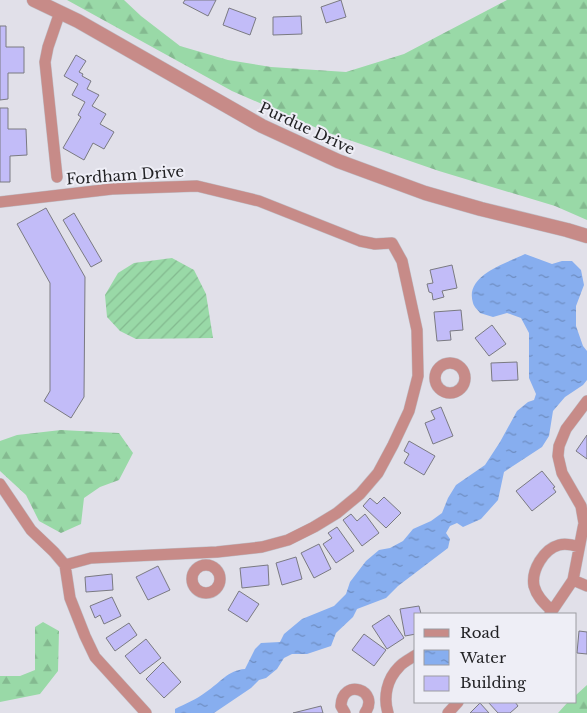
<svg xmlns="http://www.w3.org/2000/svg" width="587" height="713" viewBox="0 0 587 713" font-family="'Libre Baskerville',serif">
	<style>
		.forest { fill: url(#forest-firs) }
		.garden { fill: url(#garden-furrows) }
		.water { fill: url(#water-ripples) }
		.building { fill: #c2bcf8; stroke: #7a7a81 }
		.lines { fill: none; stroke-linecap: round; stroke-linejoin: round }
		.minor-casing { stroke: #bfbec6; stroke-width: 12 }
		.tertiary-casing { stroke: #bfbec6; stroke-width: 15 }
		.minor { stroke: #c78b88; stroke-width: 11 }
		.tertiary { stroke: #c78b88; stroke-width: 14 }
		.labels { text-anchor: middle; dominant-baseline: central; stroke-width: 4; stroke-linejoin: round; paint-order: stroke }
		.street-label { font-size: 15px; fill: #222225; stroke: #eeeef6 }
	</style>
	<defs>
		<pattern id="forest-firs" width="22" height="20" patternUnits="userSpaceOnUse" patternTransform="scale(1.25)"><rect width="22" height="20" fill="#99d9a7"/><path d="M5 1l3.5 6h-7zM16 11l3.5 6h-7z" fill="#84ba90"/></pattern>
		<pattern id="garden-furrows" width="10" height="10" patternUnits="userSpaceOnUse" patternTransform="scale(1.25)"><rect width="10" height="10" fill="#99d9a7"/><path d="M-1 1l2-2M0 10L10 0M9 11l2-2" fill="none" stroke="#84ba90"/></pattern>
		<pattern id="water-ripples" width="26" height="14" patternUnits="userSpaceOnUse" patternTransform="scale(1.25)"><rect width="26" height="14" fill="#87aeef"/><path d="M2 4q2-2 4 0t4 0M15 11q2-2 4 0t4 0" fill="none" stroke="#6e8dc1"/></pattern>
	</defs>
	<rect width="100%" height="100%" fill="#e1e0e9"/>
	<path class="forest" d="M67 0H124L141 16 180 46 228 60 271 67 346 72 404 54 507 0H587V220L555 206 439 171 326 132 232 91Z
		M61 430 119 433 133 453 119 480 100 487 84 498 81 524 61 533 39 521 26 495 0 471V441L17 435Z
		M43 622 59 631 58 671 40 694 0 702V676H20L35 670V627Z
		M587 685V713H558L568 702H576V695Z"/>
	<path class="garden" d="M172 258 194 270 206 294 213 338 136 339 120 331 107 317 105 295 118 273 134 263Z"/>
	<path class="water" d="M525 254 552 264 562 261H572L581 270 584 285 576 306V326L583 346 587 351V380L583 385 565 397 553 411 549 436 542 447 504 472 498 500 481 519 463 527 457 523 450 526 446 533 450 539 448 548 398 586 386 598 357 609 353 617 336 633 331 646 307 654H292L284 658 277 669 266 678 259 680 251 688 214 713H175V709C185 704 197 699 206 692 220 683 228 670 245 669L255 649 261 643 280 642 284 634 302 619 334 606 346 594 350 582 366 561 379 550 390 548 403 541 413 529 431 521 442 513 448 498 456 485 485 465 500 442 517 411 528 402 534 400 536 394 529 378V333L521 318 507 313 493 317 480 313C478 310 474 307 473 303 464 275 507 263 525 254Z"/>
	<path class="building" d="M185 0H216L208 16 183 3Z
		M341 0 346 17 326 23 321 7Z
		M229 8 256 18 250 35 223 25Z
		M301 16 302 34 273 35V17Z
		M0 26H6V47H24V73H8V99L0 100Z
		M76 55 86 61 79 72 83 74 82 76 91 81 87 89 99 95 92 106 106 114 100 124 114 132 104 149 93 143 84 160 63 148 81 117 78 115 85 102 72 95 78 84 64 76Z
		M0 108H8V129H26L27 155 10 156V182H0Z
		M46 208 85 277 84 397 71 418 44 401 50 391V283L17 224Z
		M74 213 102 261 91 267 63 220Z
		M452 265 457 288 442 291 444 297 433 300 432 293 429 292 427 284 433 283 430 270Z
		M461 310 463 330 450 331 451 340 437 341 434 312Z
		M492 325 506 344 489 356 475 338Z
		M517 362 518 380 492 381 491 363Z
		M441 407 453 436 433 444 425 423 435 419 431 411Z
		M587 435V459L576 451Z
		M409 441 435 456 424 475 404 463 409 454 404 451Z
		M542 471 555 487 553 488 556 492 532 511 516 491Z
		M384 497 401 513 386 528 363 506 370 498 377 504Z
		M351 514 357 521 365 514 379 533 362 546 343 520Z
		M337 527 354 551 336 563 323 544 332 538 328 533Z
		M319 544 331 569 314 578 301 553Z
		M296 557 302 579 282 585 276 563Z
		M268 565 269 585 242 588 240 568Z
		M158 566 170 590 148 600 136 577Z
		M112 574 113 590 86 592 85 577Z
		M239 591 259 604 247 622 228 610Z
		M112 597 121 616 104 624 100 615 95 618 90 606Z
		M419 606 421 614H416V634L405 636 400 609Z
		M389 615 404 638 387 649 372 626Z
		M129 623 137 635 115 651 106 638Z
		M579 631 587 632V654L577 653Z
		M364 634 386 650 374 666 352 650Z
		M146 639 161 658 140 674 125 656Z
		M163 662 181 682 164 698 146 679Z
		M488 702H515L518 706 510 713H498Z
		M480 703 489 713H470Z
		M321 706 323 713H293Z"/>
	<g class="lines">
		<defs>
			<path id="minor" d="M57 177 45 62 48 47 60 12
				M0 202 112 189 197 186 259 201 360 241 375 244 392 243 402 261 417 330 418 376 409 411 393 445 378 473 360 494 337 513 314 527 288 540 262 547 217 552 91 558 65 565
				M435 378a15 15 0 1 1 30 0a15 15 0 1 1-30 0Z
				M0 484 31 530 54 552 65 565 70 598 85 636 95 657 146 713
				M192 579a14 14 0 1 1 28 0a14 14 0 1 1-28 0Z
				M573 580 587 586
				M552 611C544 603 537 597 534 586 531 570 544 549 559 545 566 543 573 545 579 547
				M550 614 573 580 584 523 581 506 562 473 558 456 559 446 566 429 587 401
				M345 713 341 706C342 677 381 690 365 713
				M388 713C383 697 387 679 399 667 403 662 410 659 416 655
				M448 713 458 702"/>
			<path id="tertiary" d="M34 0 78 21 262 126 338 161 425 193 481 209 567 230 587 236"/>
		</defs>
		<use href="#minor" class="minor-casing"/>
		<use href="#tertiary" class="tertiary-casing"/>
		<use href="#minor" class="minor"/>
		<use href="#tertiary" class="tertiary"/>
	</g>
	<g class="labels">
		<g class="street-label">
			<text transform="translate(307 128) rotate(25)">Purdue Drive</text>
			<text transform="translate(125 175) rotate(-4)">Fordham Drive</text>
		</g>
	</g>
	<rect x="414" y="613" width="162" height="90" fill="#eeeef6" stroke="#9c9ca2"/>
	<rect x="424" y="629" width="25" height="8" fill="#c78b88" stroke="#9c9ca2"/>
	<text x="460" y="638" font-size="15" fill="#222225">Road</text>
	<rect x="424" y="650" width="25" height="15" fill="url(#water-ripples)" stroke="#9c9ca2"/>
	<text x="460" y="663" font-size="15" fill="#222225">Water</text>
	<rect x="424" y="676" width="25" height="15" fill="#c2bcf8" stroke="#9c9ca2"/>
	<text x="460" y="688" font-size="15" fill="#222225">Building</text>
</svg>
